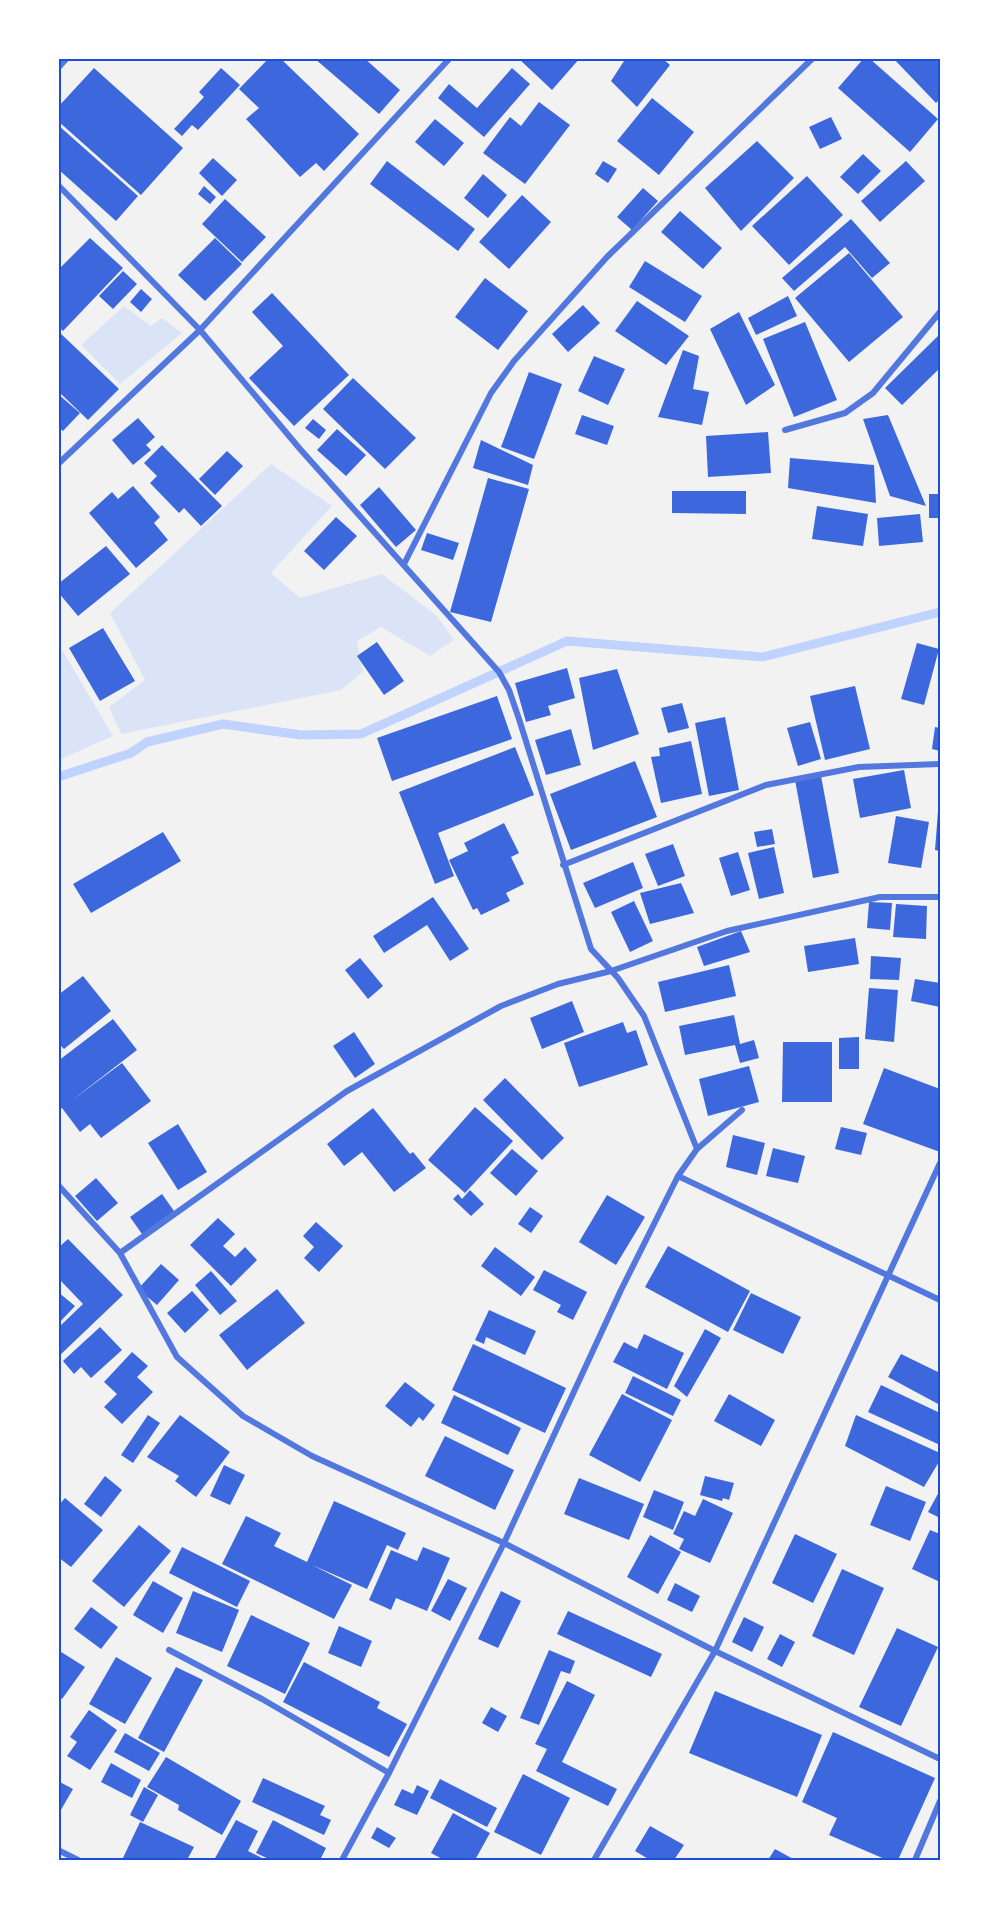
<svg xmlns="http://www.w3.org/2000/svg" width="999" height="1919" viewBox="0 0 999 1919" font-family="Arial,sans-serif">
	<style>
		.green { fill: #dbe4f7 }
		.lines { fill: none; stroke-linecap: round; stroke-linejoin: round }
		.stream { stroke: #bfd3fe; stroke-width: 9 }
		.building { fill: #3d67dc }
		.minor { stroke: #5277de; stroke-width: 6 }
		.neatline { fill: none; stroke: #1d4ed8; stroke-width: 2 }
	</style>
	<rect width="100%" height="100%" fill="#f2f2f2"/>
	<path class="green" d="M124 306 151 326 162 318 182 333 120 384 81 345Z
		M271 464 332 506 271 573 300 598 382 574 437 616 454 640 430 656 381 627 357 641 363 672 341 690 121 734 109 707 145 680 110 613Z
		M58 643 113 736 59 760H58Z"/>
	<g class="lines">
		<path class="stream" d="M58 777 131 753 147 742 223 724 301 735 361 734 567 641 763 657 940 612"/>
	</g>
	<path class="building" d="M269 58H280L359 134 324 171 316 163 300 177 246 119 259 108 239 89Z
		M314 58H364L400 90 379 114Z
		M518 58H580L552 90Z
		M626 58H662L670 65 637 107 611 81Z
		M864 58H869L938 119 910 152 838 88Z
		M893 58H935L940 64V99L936 103Z
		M94 68 183 148 141 195 58 121V107Z
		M221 68 240 85 198 130 192 125 182 136 174 129 204 97 199 92Z
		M512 68 530 84 484 137 438 98 449 84 477 108Z
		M652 98 694 132 659 175 617 141Z
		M539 102 570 125 525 184 483 153 510 117 521 126Z
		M831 117 842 139 820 149 809 127Z
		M435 119 464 143 444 166 415 142Z
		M58 125 138 196 116 221 58 169Z
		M757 141 794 178 741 231 705 188Z
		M863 154 881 171 858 194 840 177Z
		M213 158 237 180 222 196 199 173Z
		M387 161 475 229 458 251 370 184Z
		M603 161 617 169 608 183 595 174Z
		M906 161 925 181 880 222 861 201Z
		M483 174 507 195 488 218 464 198Z
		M807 176 843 215 789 265 752 226Z
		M204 186 216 197 210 204 198 194Z
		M643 188 658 201 632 230 617 217Z
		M522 195 551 222 509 269 479 242Z
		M225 199 266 237 242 262 202 224Z
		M680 211 722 248 703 269 661 232Z
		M851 219 890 263 872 278 845 247 794 291 782 278Z
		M90 238 123 268 63 331 58 326V270Z
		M215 238 242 264 205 301 178 275Z
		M849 253 903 317 849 362 795 298Z
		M645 261 702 296 685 322 629 287Z
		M123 271 137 284 113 309 99 296Z
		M485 278 528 311 498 350 455 317Z
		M141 289 152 299 141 312 130 302Z
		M272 293 349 375 294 426 249 378 283 346 252 312Z
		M788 296 797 316 756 335 748 318Z
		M637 301 689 336 666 365 615 331Z
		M583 305 600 323 568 352 552 334Z
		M739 312 775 385 746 405 710 329Z
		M805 322 837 400 794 417 763 339Z
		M58 331 119 389 88 420 58 391Z
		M940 334V368L902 405 885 388Z
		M683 350 699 356 693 389 709 392 702 425 658 417Z
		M594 356 625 369 608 405 578 391Z
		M529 372 562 384 534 459 501 447Z
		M353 378 416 438 385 469 323 409Z
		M58 394 80 413 63 431 58 427Z
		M582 415 614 426 607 445 575 434Z
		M888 415 926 506 890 496 863 419Z
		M138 418 155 437 146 445 151 450 133 465 112 440Z
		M313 419 326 430 319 439 305 428Z
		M337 429 366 455 346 476 317 450Z
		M768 432 771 473 708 477 706 436Z
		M481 440 533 465 528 485 473 468Z
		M162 445 222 506 201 526 184 508 179 513 150 483 157 476 144 463Z
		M227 451 243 466 215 495 199 479Z
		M790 458 874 465 876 503 788 488Z
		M488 478 529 489 491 622 450 612Z
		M133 486 160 517 154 523 168 540 136 568 89 513 112 492 118 499Z
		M379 487 416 530 396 547 360 505Z
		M672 491H746V514L672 513Z
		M929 494H940V518H929Z
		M817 506 868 514 863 546 812 539Z
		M920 514 923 542 879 546 877 518Z
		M336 517 357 536 324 570 304 551Z
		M427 533 459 543 453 560 421 550Z
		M106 546 130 574 78 616 58 592V584Z
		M103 628 135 681 100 701 69 648Z
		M377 642 404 681 384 695 357 656Z
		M917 643 939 649 924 705 901 699Z
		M567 668 575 698 548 706 551 715 526 722 515 683Z
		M617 669 639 734 593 750 579 678Z
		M855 686 870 749 825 760 810 696Z
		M497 696 512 739 392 781 377 738Z
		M682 703 689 728 668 733 661 708Z
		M725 717 739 790 709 796 695 723Z
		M810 722 821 759 798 766 787 728Z
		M935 727 940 728V751L932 749Z
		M571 729 581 765 546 775 535 740Z
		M691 741 702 794 661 803 651 757 660 756 659 748Z
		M515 747 534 795 438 833 454 876 435 884 399 792Z
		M635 761 657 817 571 850 550 794Z
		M904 770 911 808 860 818 853 779Z
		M821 776 839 873 813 878 795 780Z
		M939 798H940V851L935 850Z
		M896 816 929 822 921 868 888 863Z
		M504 823 519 853 511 857 524 884 506 893 510 901 481 915 477 908 473 910 449 860 468 851 464 843Z
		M772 829 775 844 757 847 754 832Z
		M163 832 181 861 91 913 73 884Z
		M673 844 685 876 658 886 645 854Z
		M774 847 784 893 759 899 748 853Z
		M738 852 750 890 731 896 719 858Z
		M633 862 643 888 595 908 583 883Z
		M681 883 694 913 650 924 640 893Z
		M433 897 469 949 450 961 427 925 384 953 373 936Z
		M634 901 653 941 630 952 611 912Z
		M869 902 892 903 890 930 867 928Z
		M896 904 927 906 926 939 893 937Z
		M741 931 750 952 704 966 697 947Z
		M855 938 859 964 808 972 804 946Z
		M871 956 901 958 899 980 870 979Z
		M360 958 383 986 368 999 345 970Z
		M729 965 736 996 665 1012 658 982Z
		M83 976 111 1011 64 1049 58 1043V995Z
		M915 979 940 983V1007L911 1001Z
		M869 988 898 990 894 1042 865 1039Z
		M572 1001 584 1032 542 1049 530 1018Z
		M734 1015 740 1044 754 1040 759 1058 740 1063 735 1045 685 1055 679 1026Z
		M113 1019 137 1050 71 1101 122 1063 151 1101 101 1138 90 1124 80 1132 62 1108 58 1110V1061Z
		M623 1022 627 1033 636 1030 648 1065 579 1087 564 1043Z
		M354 1032 375 1064 355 1078 333 1046Z
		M859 1037V1069H839V1038Z
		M783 1042H832V1102H782Z
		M749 1066 759 1102 708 1116 699 1079Z
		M884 1068 940 1089V1152L863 1124Z
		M505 1078 564 1138 542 1160 483 1100Z
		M475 1107 513 1141 465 1193 428 1160Z
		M373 1108 410 1154 413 1152 426 1168 394 1192 362 1152 344 1166 327 1144Z
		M178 1124 207 1172 178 1190 148 1143Z
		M841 1127 867 1133 861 1155 835 1149Z
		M733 1135 765 1143 757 1175 726 1167Z
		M773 1148 805 1156 798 1183 766 1176Z
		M512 1149 538 1171 516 1196 490 1173Z
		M96 1178 118 1203 97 1221 75 1196Z
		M470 1190 484 1204 471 1216 453 1199 458 1194 462 1199Z
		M162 1194 174 1211 142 1234 130 1217Z
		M607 1195 645 1217 616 1265 579 1242Z
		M530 1207 543 1216 531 1233 518 1224Z
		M218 1218 235 1234 223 1246 235 1257 245 1247 257 1260 231 1286 190 1245Z
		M316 1222 343 1246 319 1272 304 1258 314 1247 303 1236Z
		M68 1239 123 1295 58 1357V1328L83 1304 61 1281 58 1284V1248Z
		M668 1246 750 1291 728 1332 645 1287Z
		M495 1247 535 1277 521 1296 481 1266Z
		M161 1264 179 1280 157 1305 138 1289Z
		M544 1270 587 1292 573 1320 557 1312 561 1305 533 1290Z
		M211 1271 237 1301 220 1315 195 1285Z
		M277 1289 305 1323 247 1370 219 1335Z
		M192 1291 209 1310 185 1333 167 1313Z
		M58 1292 75 1306 58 1324Z
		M751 1293 801 1317 783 1354 733 1330Z
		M489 1310 536 1331 525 1355 486 1337 484 1344 475 1340Z
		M100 1327 122 1350 91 1378 81 1367 74 1374 63 1361Z
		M705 1329 721 1338 687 1397 674 1386Z
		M644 1334 684 1353 667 1389 613 1362 624 1342 637 1349Z
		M473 1344 566 1388 545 1433 452 1390Z
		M132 1352 148 1366 137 1377 153 1392 122 1424 104 1407 117 1394 104 1382Z
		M901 1354 940 1373V1405L888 1377Z
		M633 1376 681 1400 673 1416 625 1393Z
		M405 1382 435 1405 423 1421 419 1417 411 1427 385 1406Z
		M881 1385 940 1413V1445L868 1412Z
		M622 1394 672 1420 640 1482 589 1455Z
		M729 1394 775 1420 761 1446 714 1421Z
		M454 1395 521 1428 508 1455 441 1423Z
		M148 1415 160 1423 133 1463 121 1455Z
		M180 1415 230 1452 196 1497 175 1481 179 1476 147 1457Z
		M856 1415 940 1453V1460L924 1487 845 1446Z
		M445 1436 514 1470 495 1510 425 1476Z
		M224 1465 245 1475 230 1505 210 1496Z
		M105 1476 122 1490 101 1517 84 1504Z
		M705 1476 734 1483 729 1500 723 1498 722 1501 700 1495Z
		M579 1478 644 1504 629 1540 564 1514Z
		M886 1486 926 1502 910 1541 870 1525Z
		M654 1490 684 1502 673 1530 643 1517Z
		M940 1490V1518L928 1512Z
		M65 1498 103 1530 71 1567 58 1557V1506Z
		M703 1499 733 1513 710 1563 679 1549 684 1539 673 1534 684 1511 695 1516Z
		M334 1501 406 1533 398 1550 387 1545 367 1589 312 1565 352 1585 334 1619 222 1564 246 1516 281 1533 274 1546 307 1562Z
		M139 1525 171 1551 124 1607 92 1581Z
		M930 1530 940 1534V1582L912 1569Z
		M795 1534 837 1554 813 1603 772 1583Z
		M650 1535 681 1552 658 1594 627 1577Z
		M182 1547 250 1581 237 1607 169 1573Z
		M423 1547 450 1558 427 1611 396 1598 391 1610 369 1600 391 1550 417 1561Z
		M842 1569 884 1588 854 1655 812 1636Z
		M448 1579 467 1588 450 1621 431 1611Z
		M153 1581 183 1598 163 1633 133 1615Z
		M675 1583 700 1596 692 1612 667 1600Z
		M193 1591 239 1610 222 1652 176 1633Z
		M501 1591 521 1601 498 1648 478 1639Z
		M91 1607 118 1627 101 1649 74 1629Z
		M568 1611 662 1654 651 1677 557 1634Z
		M251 1615 310 1643 285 1694 227 1666Z
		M744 1617 764 1627 752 1652 732 1642Z
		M339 1626 372 1641 361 1667 328 1653Z
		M897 1628 938 1647 901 1726 859 1707Z
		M780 1634 795 1642 782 1667 767 1659Z
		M58 1650 85 1667 62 1699 58 1697Z
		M549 1650 575 1661 570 1674 561 1671 539 1725 520 1718Z
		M116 1657 152 1678 125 1724 89 1704Z
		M304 1662 380 1702 377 1708 407 1724 389 1757 283 1702Z
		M176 1667 203 1680 164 1752 138 1738Z
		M567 1681 595 1695 562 1762 617 1789 608 1806 536 1771 547 1749 535 1744Z
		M715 1691 822 1735 797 1797 689 1753Z
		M491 1707 507 1716 498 1732 482 1723Z
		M89 1710 117 1730 90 1770 67 1756 77 1742 70 1737Z
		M833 1732 935 1778 898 1860H887L829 1835 837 1818 802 1802Z
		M125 1733 160 1753 149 1771 114 1752Z
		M166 1757 241 1801 222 1835 178 1810 179 1805 147 1787Z
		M111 1763 141 1780 132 1798 101 1782Z
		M523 1774 570 1798 541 1855 494 1832Z
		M263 1778 325 1806 320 1815 331 1820 324 1835 252 1802Z
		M440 1779 497 1808 487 1827 430 1798Z
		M58 1781 73 1789 58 1815Z
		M417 1785 429 1791 417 1815 394 1805 402 1789 413 1794Z
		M144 1787 158 1795 143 1822 130 1815Z
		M453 1813 490 1833 475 1860H444L431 1853Z
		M236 1820 258 1831 248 1851 266 1860H214Z
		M273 1820 326 1848 320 1860H271L256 1853Z
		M140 1822 194 1847 187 1860H122Z
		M650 1826 684 1845 674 1860H650L635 1851Z
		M377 1827 396 1838 389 1848 371 1838Z
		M775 1849 795 1860H768Z"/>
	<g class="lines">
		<path class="minor" d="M58 68 67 58
			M58 185 200 330 300 449 499 672 509 690 519 719 591 949 618 978 644 1016 697 1149
			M785 430 845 413 873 393 940 312
			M58 464 200 330 450 58
			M404 564 491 393 514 361 607 257 813 58
			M563 865 766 785 859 767 940 764
			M678 1176 940 1300
			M58 1185 120 1253 177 1357 243 1416 312 1456 504 1543 715 1651 940 1759
			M120 1253 347 1091 501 1006 558 984 611 971 727 931 880 897H940
			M169 1650 262 1699 389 1773
			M58 1850 78 1860
			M342 1860 389 1773 504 1543 621 1290 678 1176 697 1149 742 1110
			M594 1860 715 1651 940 1163
			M915 1860 940 1801"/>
	</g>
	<rect width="999" height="1919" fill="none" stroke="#ffffff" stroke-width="120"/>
	<rect x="60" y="60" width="879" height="1799" class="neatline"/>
</svg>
